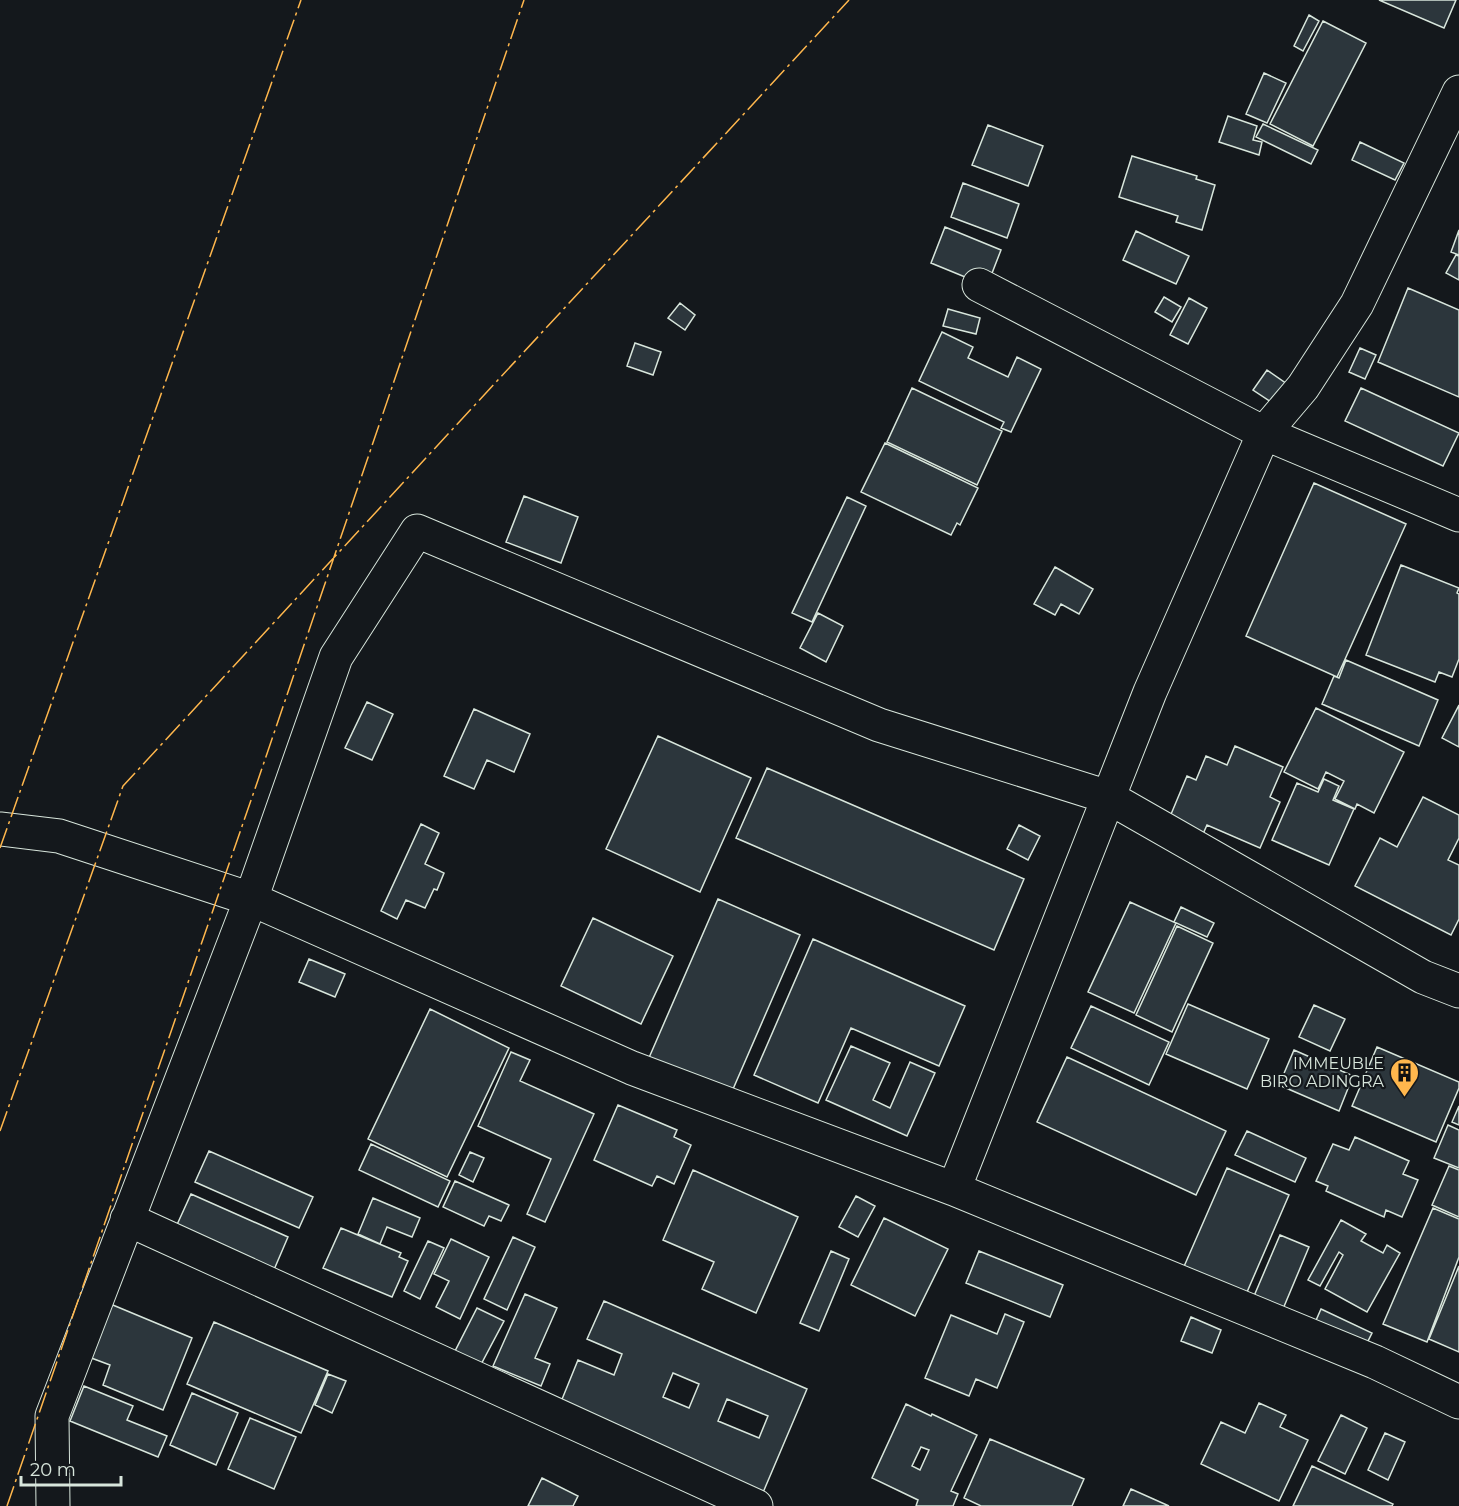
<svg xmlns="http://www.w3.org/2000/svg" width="1459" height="1506" viewBox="0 0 1459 1506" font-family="Montserrat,sans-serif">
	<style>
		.building { fill: #2c363c; stroke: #d8e6dc; stroke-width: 1.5; fill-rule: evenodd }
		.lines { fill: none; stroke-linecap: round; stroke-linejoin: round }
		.minor-casing { stroke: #d8e6dc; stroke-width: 35 }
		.minor { stroke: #14181c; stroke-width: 33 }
		.power { stroke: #ffb74d; stroke-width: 1.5; stroke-dasharray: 21 4.5 3 4.5; stroke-linecap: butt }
		.labels { text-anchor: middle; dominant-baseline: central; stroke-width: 4.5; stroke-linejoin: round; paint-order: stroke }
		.poi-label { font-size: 16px; fill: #d8e6dc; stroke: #14181c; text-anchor: end }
	</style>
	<rect width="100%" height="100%" fill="#14181c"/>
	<path class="building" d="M1379 0H1456L1444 28Z
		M1309 15 1319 21 1303 51 1294 46Z
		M1323 21 1366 43 1313 146 1270 124Z
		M1264 73 1286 83 1267 123 1246 114Z
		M1228 116 1257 126 1253 140 1262 142 1259 155 1219 142Z
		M1263 124 1318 150 1311 164 1256 137Z
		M988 125 1043 146 1028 186 972 165Z
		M1360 142 1404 163 1395 180 1352 160Z
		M1132 156 1197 176 1196 179 1215 185 1202 230 1176 222 1178 216 1119 197Z
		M963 183 1019 204 1007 238 951 217Z
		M945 227 1001 250 987 286 931 263Z
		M1459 230V255L1451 252Z
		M1136 231 1189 256 1176 284 1123 260Z
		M1456 255 1459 256V280L1446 273Z
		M1408 288 1459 310V397L1378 362Z
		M1164 297 1181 307 1172 322 1155 312Z
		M1189 298 1207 308 1188 344 1170 335Z
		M680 303 695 315 685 330 668 318Z
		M948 309 980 318 976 334 943 326Z
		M942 332 973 347 968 358 1008 377 1017 357 1041 369 1011 432 1001 428 1004 422 919 381Z
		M635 343 661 352 653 375 627 366Z
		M1360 348 1376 355 1365 379 1349 372Z
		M1267 370 1287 384 1274 404 1253 390Z
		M912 388 1002 431 977 485 887 442Z
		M1361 388 1459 433 1443 466 1345 421Z
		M885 443 978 488 960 525 957 523 951 535 861 492Z
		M1314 483 1406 524 1337 677 1246 636Z
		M524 496 578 517 561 563 506 542Z
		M847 497 866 506 812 622 792 613Z
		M1401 565 1459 588 1457 593 1459 594V659L1452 677 1439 672 1435 682 1366 655Z
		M1055 567 1093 589 1079 614 1061 604 1055 615 1034 604Z
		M818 613 843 626 826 662 800 648Z
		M1346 660 1438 700 1419 746 1322 704 1334 676 1339 678Z
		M367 702 393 714 372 760 345 748Z
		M1459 705V747L1442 738Z
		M1316 708 1404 752 1374 813 1357 804 1355 809 1335 799 1344 781 1326 772 1318 789 1284 772Z
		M474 709 530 734 514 772 487 760 474 789 444 776Z
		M658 736 751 778 700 892 606 849Z
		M1235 746 1283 767 1270 797 1280 802 1260 848 1207 825 1203 834 1169 819 1187 776 1196 780 1206 756 1227 765Z
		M767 768 1024 879 994 950 736 838Z
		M1324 779 1339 786 1333 800 1354 809 1329 865 1272 840 1297 783 1318 792Z
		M1423 797 1459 815V838L1448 860 1459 865V919L1451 935 1355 886 1380 838 1397 847Z
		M421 824 439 833 425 864 444 873 437 890 434 889 425 908 406 900 397 919 381 911Z
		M1019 825 1040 836 1028 860 1007 849Z
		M718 899 800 935 730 1096 648 1060Z
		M1130 902 1176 923 1134 1013 1088 992Z
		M1181 907 1214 923 1207 937 1174 922Z
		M593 918 673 956 641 1024 561 986Z
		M1177 926 1213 943 1172 1032 1136 1015Z
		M813 939 965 1006 939 1066 851 1028 818 1103 754 1075Z
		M309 959 345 974 335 997 299 982Z
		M1188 1004 1269 1039 1247 1089 1166 1054Z
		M1314 1005 1345 1019 1330 1051 1299 1037Z
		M1091 1006 1169 1042 1149 1085 1071 1048Z
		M430 1009 509 1048 447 1177 368 1139Z
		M851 1046 890 1063 873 1100 890 1108 910 1062 935 1073 907 1136 826 1100Z
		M1377 1047 1459 1082V1088L1436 1142 1352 1106Z
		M1294 1050 1353 1076 1339 1111 1279 1085Z
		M511 1052 530 1060 520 1081 594 1114 545 1222 527 1214 551 1159 478 1126Z
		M1067 1057 1226 1131 1196 1195 1037 1122Z
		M618 1105 677 1130 674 1137 691 1145 674 1184 657 1176 652 1186 594 1160Z
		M1459 1106V1125L1452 1122Z
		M1448 1125 1459 1130V1168L1434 1158Z
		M1247 1131 1306 1158 1295 1182 1235 1155Z
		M1355 1137 1409 1161 1403 1174 1418 1180 1402 1217 1386 1210 1384 1217 1326 1191 1328 1186 1316 1181 1333 1144 1349 1150Z
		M371 1144 450 1181 438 1207 359 1170Z
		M209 1151 313 1197 299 1228 195 1182Z
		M470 1152 484 1158 473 1182 459 1175Z
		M1449 1166 1459 1170V1217L1432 1205Z
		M1227 1168 1289 1195 1244 1299 1182 1271Z
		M693 1170 798 1217 756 1313 702 1289 714 1262 663 1240Z
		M455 1181 509 1205 501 1221 489 1216 484 1226 443 1207Z
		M191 1194 288 1237 273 1272 175 1229Z
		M856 1196 875 1206 858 1237 839 1227Z
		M373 1198 420 1218 412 1237 387 1227 380 1244 358 1234Z
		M1433 1208 1459 1219V1257L1427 1342 1383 1324Z
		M884 1218 948 1249 915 1316 851 1285Z
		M1341 1220 1366 1234 1361 1241 1383 1253 1387 1245 1400 1253 1367 1312 1325 1289 1343 1255 1339 1252 1320 1286 1308 1280Z
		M341 1228 401 1253 399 1257 408 1261 392 1297 323 1268Z
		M1280 1235 1309 1247 1280 1316 1251 1303Z
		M513 1237 535 1247 507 1310 484 1299Z
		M451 1239 489 1257 460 1319 436 1307 449 1281 434 1274Z
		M428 1241 444 1248 420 1299 404 1291Z
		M831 1251 849 1259 819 1331 800 1323Z
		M979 1251 1063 1285 1050 1317 966 1283Z
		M1459 1266V1352L1429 1339Z
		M525 1294 557 1308 535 1358 550 1364 541 1386 493 1366Z
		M604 1301 807 1389 759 1502 556 1414 578 1360 614 1375 622 1354 587 1339ZM673 1373 699 1384 689 1408 663 1397ZM727 1399 768 1416 759 1438 718 1421Z
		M108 1303 192 1338 163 1410 103 1385 110 1365 86 1356Z
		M477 1308 504 1321 478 1370 452 1357Z
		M1321 1309 1372 1333 1364 1349 1314 1325Z
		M1005 1314 1024 1322 997 1388 976 1379 969 1396 925 1378 951 1315 997 1334Z
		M1191 1317 1221 1330 1212 1353 1181 1341Z
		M214 1322 328 1371 301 1433 187 1384Z
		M328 1374 346 1381 332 1413 315 1405Z
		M84 1386 133 1406 127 1420 167 1436 158 1457 70 1421Z
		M192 1393 238 1413 216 1465 170 1445Z
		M1259 1403 1286 1415 1280 1427 1308 1440 1279 1501 1201 1464 1221 1422 1245 1433Z
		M906 1404 931 1416 932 1414 977 1435 951 1491 958 1494 953 1506H916L918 1500 872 1478ZM921 1447 929 1450 920 1470 912 1466Z
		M1341 1415 1367 1428 1345 1474 1318 1461Z
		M250 1418 296 1437 274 1489 228 1469Z
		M1385 1433 1405 1442 1388 1480 1368 1470Z
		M990 1439 1084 1479 1072 1506H981L964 1498Z
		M1312 1466 1393 1504 1392 1506H1293Z
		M542 1478 578 1496 573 1506H528Z
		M1131 1489 1169 1506H1123Z"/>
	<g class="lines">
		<defs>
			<path id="minor" d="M979 285 1264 433 1459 515
				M0 829 59 836 251 899 632 1068 954 1189 1375 1362 1459 1402
				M954 1189 1150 692 1264 433 1303 387 1357 304 1459 92
				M127 1219 756 1506
				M53 1506 52 1416 251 899 336 657 417 531 879 725 1108 797 1423 977 1459 991"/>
		</defs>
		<use href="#minor" class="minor-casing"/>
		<use href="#minor" class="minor"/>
		<path class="power" d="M0 848 301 0
			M0 1131 123 786 849 0
			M7 1506 258 780 524 0"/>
	</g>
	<defs>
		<symbol id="building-pin" viewBox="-11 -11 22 30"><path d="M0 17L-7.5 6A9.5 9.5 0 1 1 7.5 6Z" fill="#ffb74d" stroke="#14181c"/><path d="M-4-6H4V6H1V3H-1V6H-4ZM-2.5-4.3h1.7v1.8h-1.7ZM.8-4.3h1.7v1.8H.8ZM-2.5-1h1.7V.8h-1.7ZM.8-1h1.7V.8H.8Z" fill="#111"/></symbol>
	</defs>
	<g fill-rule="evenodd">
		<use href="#building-pin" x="1388" y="1056" width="33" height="45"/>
	</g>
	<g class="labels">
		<g class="poi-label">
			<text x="1384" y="1063">IMMEUBLE<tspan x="1384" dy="18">BIRO ADINGRA</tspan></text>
		</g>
	</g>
	<path d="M21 1476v9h100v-9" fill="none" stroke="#d8e6dc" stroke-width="3"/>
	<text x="30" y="1476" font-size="18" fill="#d8e6dc" stroke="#14181c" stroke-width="4.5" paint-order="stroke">20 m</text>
</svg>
